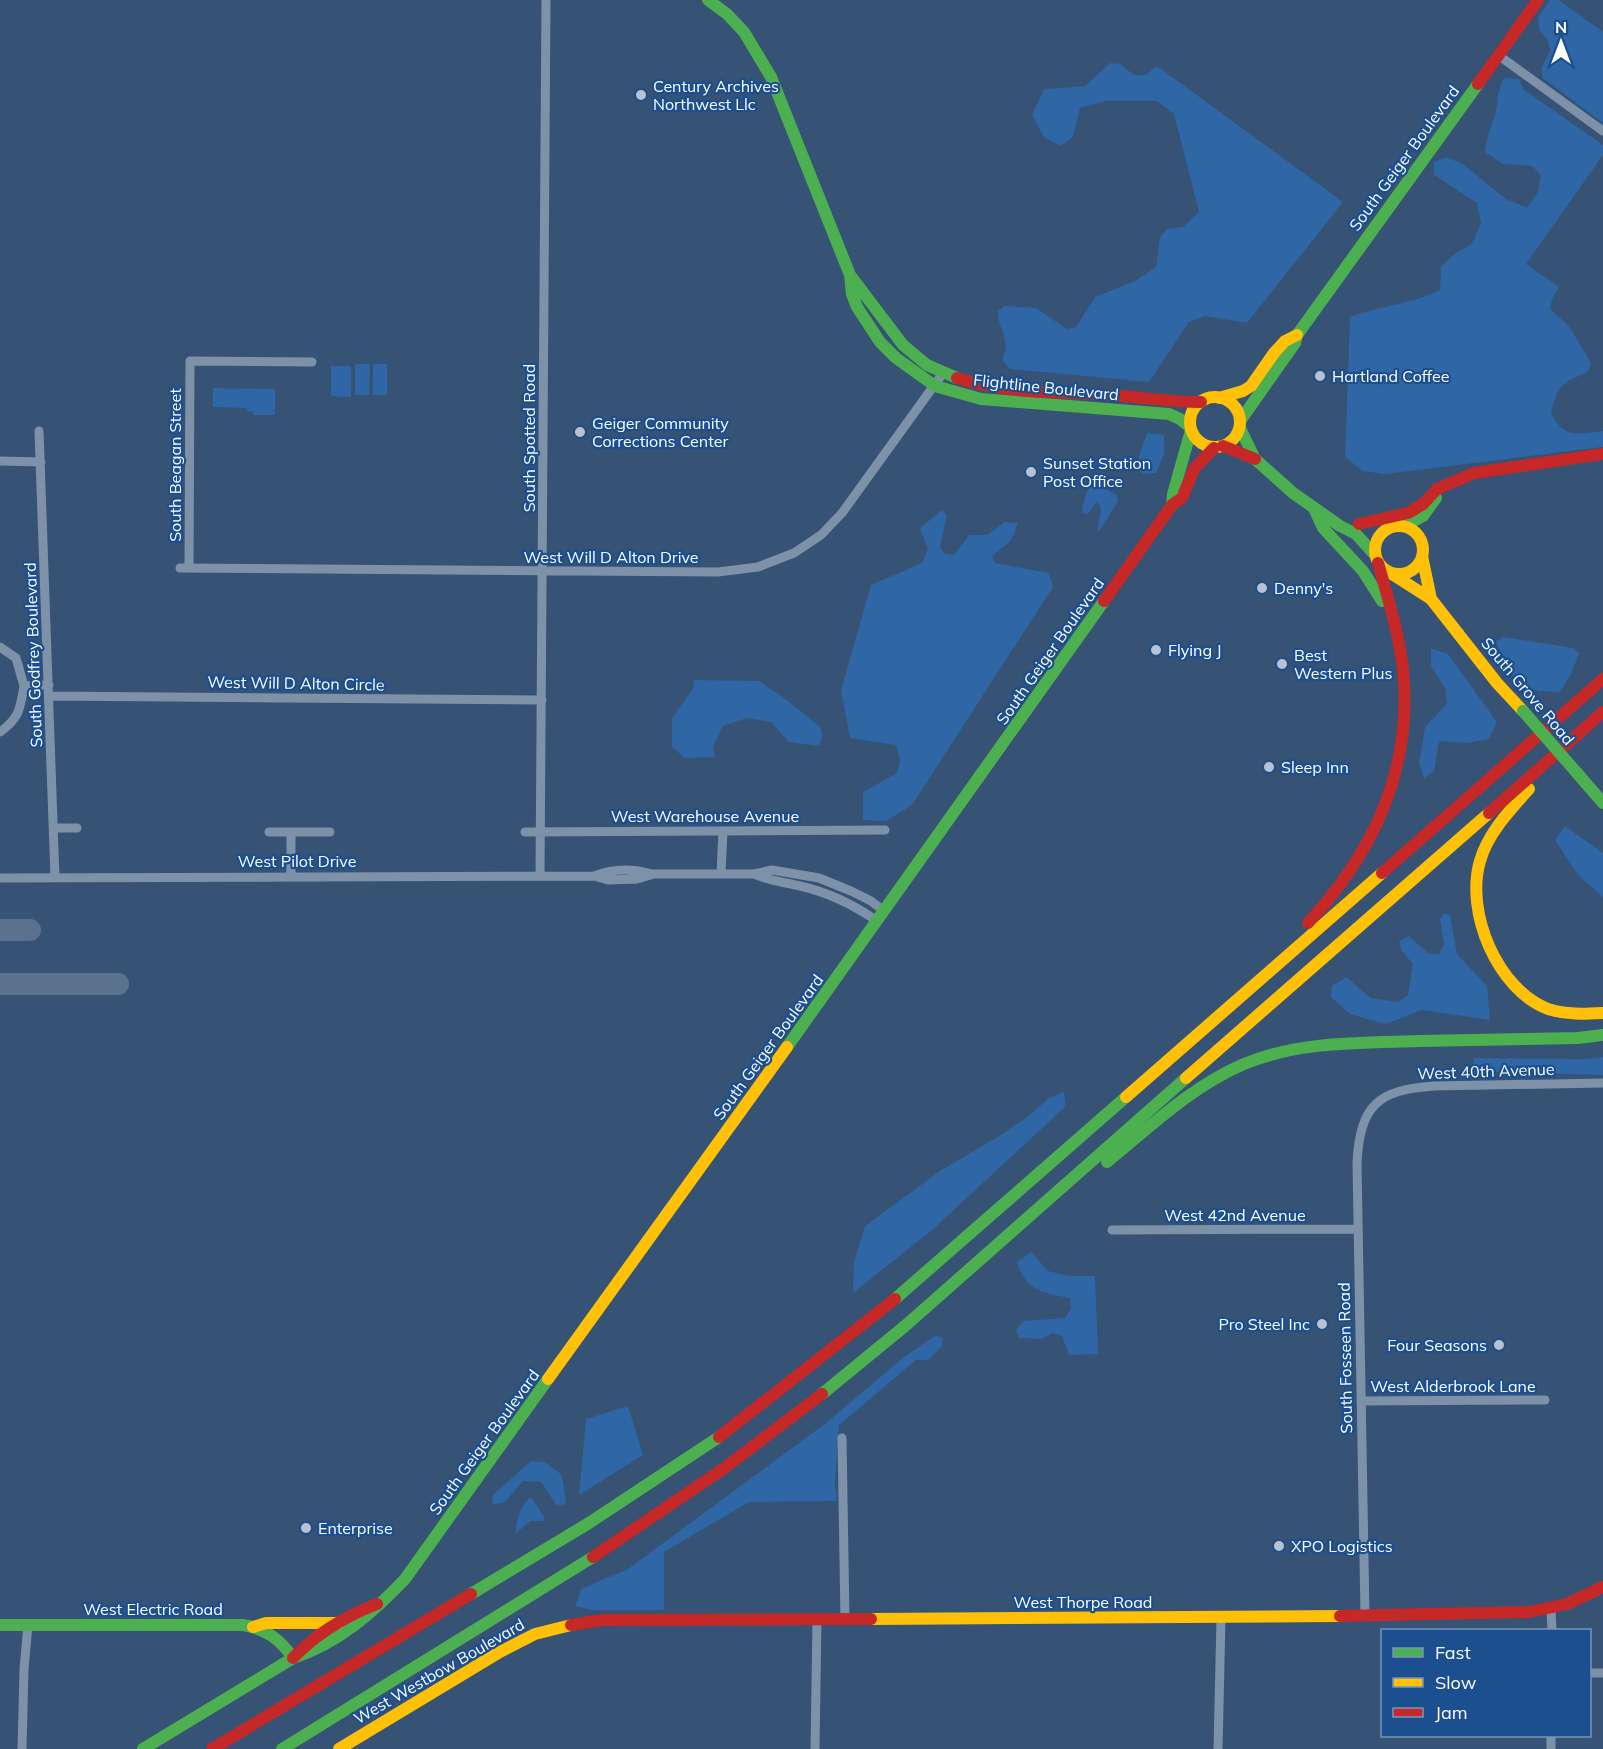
<svg xmlns="http://www.w3.org/2000/svg" width="1603" height="1749" viewBox="0 0 1603 1749" font-family="Mulish,sans-serif">
	<style>
		.green { fill: #2f66a5 }
		.lines { fill: none; stroke-linecap: round; stroke-linejoin: round }
		.taxiway { stroke: #5a728e; stroke-width: 22 }
		.street { stroke: #7d92a8; stroke-width: 9 }
		.fast { stroke: #4caf50; stroke-width: 12 }
		.slow { stroke: #ffc107; stroke-width: 12 }
		.jam { stroke: #c62828; stroke-width: 12 }
		.fast-bridge { stroke: #4caf50; stroke-width: 12 }
		.poi-dot { fill: #b9c2ce; stroke: #1b4f8f; stroke-width: 2 }
		.labels { text-anchor: middle; dominant-baseline: central; stroke-width: 4.5; stroke-linejoin: round; paint-order: stroke }
		.poi-label { font-size: 16px; fill: #fff; stroke: #1b4f8f; text-anchor: start }
		.street-label { font-size: 16px; fill: #fff; stroke: #1b4f8f }
	</style>
	<rect width="100%" height="100%" fill="#365274"/>
	<path class="green" d="M1550 0H1559L1603 32V123L1543 78 1541 69 1550 51 1548 40 1539 30 1538 18Z
		M1110 63 1120 64 1134 75H1146L1157 66 1343 202 1247 323 1205 316 1189 322 1149 382 1010 369 1002 360C1012 338 998 332 998 311L1005 306 1036 308 1067 329 1076 327 1095 297 1135 281 1156 267 1160 237 1167 229 1183 227 1199 212 1174 114 1157 101H1105L1080 108 1073 137 1061 146 1044 137 1032 115 1044 89 1085 86Z
		M1504 78 1519 79 1523 89 1603 145V155L1526 264 1559 287 1552 300 1550 309 1569 326 1591 363 1588 372C1562 383 1558 384 1551 413 1565 439 1577 434 1603 431V447L1385 474 1363 471 1345 457 1350 317C1379 306 1412 304 1440 290L1441 267 1453 255 1472 244 1481 223 1477 203 1434 175V162L1446 157 1463 164 1506 199 1527 208 1538 192 1541 175 1532 166 1503 164 1485 152C1487 137 1490 129 1495 115 1499 101 1496 92 1504 78Z
		M355 364H370L369 395H355Z
		M373 364H387V395H373Z
		M331 366H351V397L331 396Z
		M213 388 275 389V415H253V412L247 411 246 408 213 407Z
		M1147 433 1164 435V454L1156 473 1142 474 1136 466Z
		M1102 475 1106 489 1117 495 1118 501 1100 530 1097 531 1101 509 1097 501 1088 514 1082 513C1083 500 1089 481 1102 475Z
		M942 510 947 515 940 547 945 554 954 555 969 535H987L1005 522 1018 523 1011 541 992 556 995 563 1049 573 1053 587 912 805 886 821 863 820V792L897 773 900 761 896 745 850 738 841 690 871 585 922 563 928 549 920 528Z
		M1503 637 1573 648 1579 653 1572 672 1560 692 1538 691 1515 681 1496 642Z
		M1431 648 1448 654 1497 722 1489 739 1467 743 1439 741 1434 771 1424 778 1419 763 1425 727 1447 704 1445 688 1431 666Z
		M693 680 759 681 787 700 820 727 823 736 819 746 789 742 771 722 747 718 723 726 713 747 715 757 685 758 672 747V718L694 687Z
		M1565 826 1603 853V897L1578 875 1555 840Z
		M1444 913 1450 915 1457 954 1487 986 1490 1020 1422 1010 1385 1024 1350 1014 1331 997 1332 986 1346 977 1371 998 1398 1002 1408 995 1413 964 1401 950 1399 941 1409 936 1429 954H1439L1444 944 1440 919Z
		M1603 1057V1075L1489 1072 1472 1075 1474 1058 1583 1059Z
		M1064 1092 1066 1106 931 1231 853 1293 854 1262 865 1226 940 1171 999 1136 1026 1118 1049 1098Z
		M1031 1252 1048 1271 1069 1276H1095L1098 1354 1069 1355 1062 1336 1053 1333 1041 1339 1019 1338 1016 1330 1023 1321 1065 1318 1071 1309 1070 1298C1043 1293 1026 1291 1017 1262Z
		M936 1335 943 1338 942 1346 928 1360H916L839 1425 835 1484 837 1501 749 1502 664 1552V1610H592L575 1606 581 1589 628 1569 826 1423 904 1357Z
		M628 1406 643 1455 579 1495 586 1419Z
		M531 1461 545 1462 562 1475 566 1504 557 1506 541 1482 523 1481 505 1502 492 1505 493 1495Z
		M531 1497 545 1518 543 1521H531L516 1533C515 1523 522 1502 531 1497Z"/>
	<g class="lines">
		<path class="taxiway" d="M0 930H30
			M0 984H118"/>
		<path class="street" d="M1498 55 1603 131
			M39 431 55 878
			M0 461 41 462
			M180 568 718 572 758 567 794 553 821 535 842 513 943 373
			M189 568 190 361 312 362
			M0 647 16 658 24 686
			M50 696 542 700
			M0 732C20 718 20 708 24 686L49 685
			M54 828H77
			M269 832H330
			M291 832V876
			M525 832 885 830
			M721 873 723 831
			M754 874C769 881 783 882 800 886 827 892 854 905 877 921
			M540 876 546 0
			M594 876C614 868 632 868 652 874
			M0 878 594 876 608 880 637 879 654 874H754L772 870 819 878 851 891 871 901 884 911
			M1112 1230 1358 1229
			M1361 1401 1545 1400
			M842 1438 845 1620
			M1551 1609 1552 1630
			M1365 1615 1357 1163C1360 1105 1378 1090 1434 1086L1603 1083
			M1590 1673H1603
			M22 1749 24 1669 28 1625
			M815 1749 817 1620
			M1218 1749 1221 1618
			M1551 1749V1736"/>
		<path class="fast" d="M708 0 727 14 744 32 771 77 850 275 903 345 927 365 957 378
			M850 275 852 294 857 307 880 342 896 358 935 386 981 399 1169 414 1180 419 1190 427
			M1240 421 1295 343 1297 335 1478 84
			M1240 428 1255 459 1293 493 1340 526 1356 534 1375 555
			M1172 505 1173 494 1191 430
			M1314 508 1323 528 1363 571 1382 601
			M1404 526 1423 516 1436 498
			M1577 773 1603 803
			M787 1047 1104 601
			M1107 1162C1150 1127 1192 1086 1244 1064 1299 1041 1360 1043 1419 1041 1472 1040 1525 1039 1578 1038L1603 1035
			M895 1299 1126 1097
			M822 1394 905 1326 1186 1078
			M471 1594 589 1523 719 1437
			M0 1625H243C266 1629 280 1639 293 1658
			M143 1749 293 1658C338 1643 373 1613 405 1579L548 1379
			M282 1749 593 1557"/>
		<path class="slow" d="M1190 422a25 25 0 1 1 50 0a25 25 0 1 1-50 0Z
			M1219 398 1243 391 1251 386 1274 353 1285 341 1297 335
			M1375 550a24 24 0 1 1 48 0a24 24 0 1 1-48 0Z
			M1422 556 1431 599 1497 683 1523 711
			M1392 574 1431 599
			M1529 789C1510 810 1488 833 1480 861 1465 912 1497 989 1548 1009 1567 1015 1584 1014 1603 1013
			M1186 1078 1489 813
			M1126 1097 1382 873
			M548 1379 787 1047
			M871 1619 1340 1616
			M253 1627 266 1623H338
			M339 1749 498 1653 535 1634 571 1625"/>
		<path class="jam" d="M1478 84 1538 0
			M957 378C1005 394 1059 392 1109 395 1140 397 1170 402 1201 402
			M1223 446 1255 459
			M1359 524 1408 513 1423 504 1437 489 1474 473 1603 454
			M1104 601 1172 505 1182 498 1194 469 1214 448
			M1489 813 1603 712
			M1382 873 1603 679
			M1308 923C1374 852 1413 769 1403 670 1399 634 1388 598 1378 563
			M719 1437 895 1299
			M593 1557 723 1469 822 1394
			M1340 1616 1529 1612 1567 1604 1603 1587
			M571 1625 602 1620 871 1619
			M293 1658C316 1634 346 1616 377 1604
			M212 1749 471 1594"/>
		<path class="fast-bridge" d="M1523 711 1577 773"/>
	</g>
	<g class="poi-dot">
		<circle cx="641" cy="95" r="6"/>
		<circle cx="1320" cy="376" r="6"/>
		<circle cx="580" cy="432" r="6"/>
		<circle cx="1031" cy="472" r="6"/>
		<circle cx="1262" cy="588" r="6"/>
		<circle cx="1156" cy="650" r="6"/>
		<circle cx="1282" cy="664" r="6"/>
		<circle cx="1269" cy="767" r="6"/>
		<circle cx="1322" cy="1324" r="6"/>
		<circle cx="1499" cy="1345" r="6"/>
		<circle cx="306" cy="1528" r="6"/>
		<circle cx="1279" cy="1546" r="6"/>
	</g>
	<g class="labels">
		<g class="poi-label">
			<text x="653" y="86">Century Archives<tspan x="653" dy="18">Northwest Llc</tspan></text>
			<text x="1332" y="376">Hartland Coffee</text>
			<text x="592" y="423">Geiger Community<tspan x="592" dy="18">Corrections Center</tspan></text>
			<text x="1043" y="463">Sunset Station<tspan x="1043" dy="18">Post Office</tspan></text>
			<text x="1274" y="588">Denny's</text>
			<text x="1168" y="650">Flying J</text>
			<text x="1294" y="655">Best<tspan x="1294" dy="18">Western Plus</tspan></text>
			<text x="1281" y="767">Sleep Inn</text>
			<text x="1310" y="1324" text-anchor="end">Pro Steel Inc</text>
			<text x="1487" y="1345" text-anchor="end">Four Seasons</text>
			<text x="318" y="1528">Enterprise</text>
			<text x="1291" y="1546">XPO Logistics</text>
		</g>
		<g class="street-label">
			<text transform="translate(1404 158) rotate(-54)">South Geiger Boulevard</text>
			<text transform="translate(1046 387) rotate(6)">Flightline Boulevard</text>
			<text transform="translate(529 438) rotate(-90)">South Spotted Road</text>
			<text transform="translate(175 465) rotate(-90)">South Beagan Street</text>
			<text x="611" y="557">West Will D Alton Drive</text>
			<text transform="translate(1050 651) rotate(-55)">South Geiger Boulevard</text>
			<text transform="translate(33 655) rotate(-92)">South Godfrey Boulevard</text>
			<text transform="translate(296 683) rotate(1)">West Will D Alton Circle</text>
			<text transform="translate(1528 691) rotate(50)">South Grove Road</text>
			<text x="705" y="816">West Warehouse Avenue</text>
			<text x="297" y="861">West Pilot Drive</text>
			<text transform="translate(768 1047) rotate(-54)">South Geiger Boulevard</text>
			<text transform="translate(1486 1071) rotate(-2)">West 40th Avenue</text>
			<text x="1235" y="1215">West 42nd Avenue</text>
			<text transform="translate(1345 1358) rotate(-91)">South Fosseen Road</text>
			<text x="1453" y="1386">West Alderbrook Lane</text>
			<text transform="translate(484 1442) rotate(-54)">South Geiger Boulevard</text>
			<text x="1083" y="1602">West Thorpe Road</text>
			<text x="153" y="1609">West Electric Road</text>
			<text transform="translate(439 1671) rotate(-30)">West Westbow Boulevard</text>
		</g>
	</g>
	<rect x="1381" y="1629" width="210" height="108" fill="#1b4f8f" stroke="#7695bc" stroke-width="1.5"/>
	<rect x="1393" y="1648" width="30" height="9" fill="#4caf50" stroke="#7695bc" stroke-width="1.5"/>
	<text x="1435" y="1659" font-size="18" fill="#ffffff">Fast</text>
	<rect x="1393" y="1678" width="30" height="9" fill="#ffc107" stroke="#7695bc" stroke-width="1.5"/>
	<text x="1435" y="1689" font-size="18" fill="#ffffff">Slow</text>
	<rect x="1393" y="1708" width="30" height="9" fill="#c62828" stroke="#7695bc" stroke-width="1.5"/>
	<text x="1435" y="1719" font-size="18" fill="#ffffff">Jam</text>
	<g transform="translate(1561 42)" stroke="#1b4f8f" stroke-width="4.5" paint-order="stroke">
	<path d="M0-4.5L10 22L0 15L-10 22Z" fill="#ffffff"/>
	<text y="-9" font-size="16" font-weight="bold" text-anchor="middle" fill="#ffffff">N</text>
	</g>
</svg>
